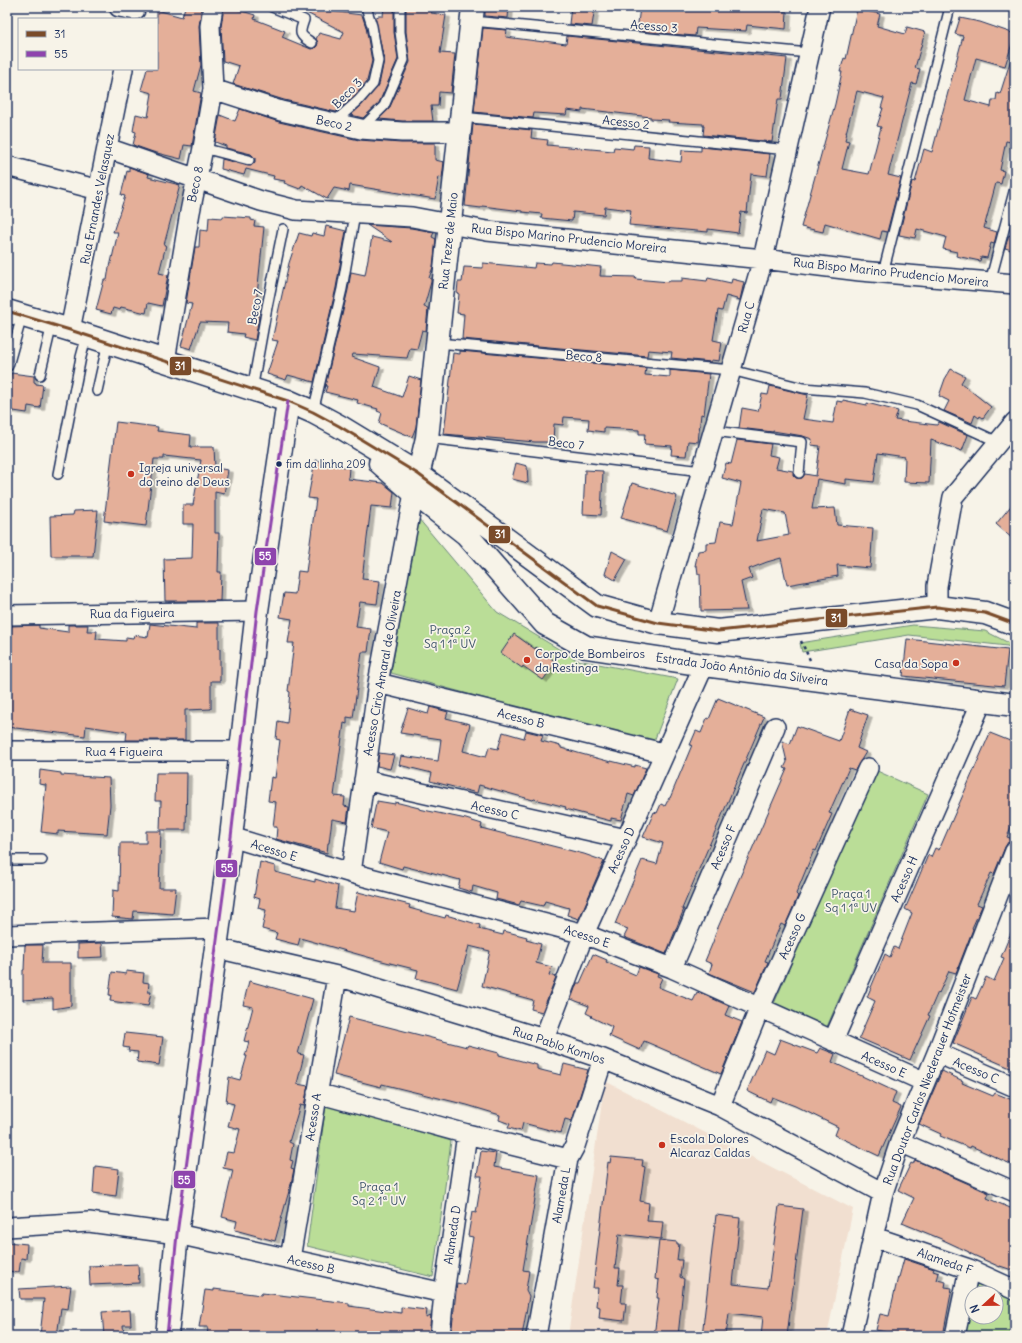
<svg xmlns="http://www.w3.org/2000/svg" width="1022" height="1343" viewBox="0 0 1022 1343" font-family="Delius,sans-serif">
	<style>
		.built { fill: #f1dfd0 }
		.green { fill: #badd97; stroke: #6a867a }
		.building { fill: #e4af99; stroke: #1b2f5e; fill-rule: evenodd; filter: url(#shadow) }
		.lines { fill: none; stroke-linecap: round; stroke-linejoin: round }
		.lane-casing { stroke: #1b2f5e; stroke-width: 12 }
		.street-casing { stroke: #1b2f5e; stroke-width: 22 }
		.secondary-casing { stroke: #1b2f5e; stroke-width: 25 }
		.path { stroke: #1b2f5e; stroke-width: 2.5; stroke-dasharray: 3 3; stroke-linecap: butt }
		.lane { stroke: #f7f3e8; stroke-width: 9 }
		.street { stroke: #f7f3e8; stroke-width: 19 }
		.secondary { stroke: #f7f3e8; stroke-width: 22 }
		.bus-1-casing { stroke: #f7f3e8; stroke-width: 6 }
		.bus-2-casing { stroke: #f7f3e8; stroke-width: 6 }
		.bus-1 { stroke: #7a4b2a; stroke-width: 3 }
		.bus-2 { stroke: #8e44ad; stroke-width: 3 }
		.bus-dot { fill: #1b2f5e; stroke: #f7f3e8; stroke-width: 1.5 }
		.poi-dot { fill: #c8321e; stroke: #f7f3e8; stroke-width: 1.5 }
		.labels { text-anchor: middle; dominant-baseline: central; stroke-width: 3.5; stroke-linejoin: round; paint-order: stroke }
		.bus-label { font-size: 11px; fill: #1b2f5e; stroke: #f7f3e8; text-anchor: start }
		.street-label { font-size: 12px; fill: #1b2f5e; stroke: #f7f3e8 }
		.poi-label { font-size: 12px; fill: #1b2f5e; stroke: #f7f3e8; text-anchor: start }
		.park-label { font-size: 12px; fill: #3b5269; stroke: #f7f3e8 }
		.line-badge { stroke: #f7f3e8; stroke-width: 1.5 }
		.badge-label { font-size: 11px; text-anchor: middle; font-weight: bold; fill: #fff }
	</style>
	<defs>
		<filter id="shadow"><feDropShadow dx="4.5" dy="2.5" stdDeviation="0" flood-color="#0004"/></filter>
	</defs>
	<rect width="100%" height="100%" fill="#f7f3e8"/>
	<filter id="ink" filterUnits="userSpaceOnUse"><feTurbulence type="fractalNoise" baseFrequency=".025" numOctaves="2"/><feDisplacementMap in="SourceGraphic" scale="8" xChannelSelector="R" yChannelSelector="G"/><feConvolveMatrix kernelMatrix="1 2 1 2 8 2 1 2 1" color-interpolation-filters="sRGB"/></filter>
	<g filter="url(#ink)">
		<path class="built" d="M605 1081 853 1209 827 1336H568Z"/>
		<path class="green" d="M418 518 497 612 577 660 678 679 653 744 391 673Z
			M913 625 985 631 1015 646V649L1007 646 909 635 802 652 800 643Z
			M875 770 928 794 826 1029 773 1006Z
			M326 1104 451 1141 433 1277 307 1246Z
			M977 1283 1015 1300V1336H965L972 1304V1317H996V1293H974Z"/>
		<path class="building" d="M185 7H202L199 26 201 65 194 91 201 93 192 146 184 145 181 159 153 152 133 145 136 132 133 131 136 114 148 117 152 93 141 90 147 69H157V10L182 17Z
			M224 7H229L255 15 254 19 285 31 282 37 311 49 315 48 317 46 318 43 316 39 319 33 341 39 344 32 295 7H334L330 11 362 15 366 27 372 61 367 81 354 97 336 112 284 100 233 84 239 66 223 61 221 27Z
			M384 7 394 8V32L398 59 379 103 363 118 351 115 362 105 379 85 384 60 375 17H377L378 16H383Z
			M417 7H432L431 13 446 15 440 53 455 54 451 93 439 92 438 106H431L433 121H402L379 119 389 109 410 62 406 32V8L417 9Z
			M485 7H509L508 18 485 16Z
			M571 7H595L592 26 569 24Z
			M640 7H768L767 10 787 12 786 29 747 25 746 31 696 28 695 36 637 31Z
			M857 9 880 14 877 26 905 34 907 27 925 32 915 68 920 69 916 84 912 83 888 175 901 178 887 232 882 231 880 239 825 223 823 232 801 227 835 104 842 72H840L844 58 846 59ZM857 91 884 98 881 108H883L877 126 881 127 869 174 842 169 849 141 845 140 847 133H846Z
			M960 18 980 22 1015 34 1005 66 976 58 965 100 991 107 992 100H996L997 93 1000 94 1012 56H1015V143L1006 141 1000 170 1004 171 1001 184 996 183 984 228 997 232 994 244 991 243 987 258 981 257 980 261 956 256 957 252 943 249 946 237 917 229 915 238 899 235 912 181 915 182 924 149 932 152 963 36 955 34Z
			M483 28 507 30 506 37 544 42V41L566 44 567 36 787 58 782 99H778L772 142 703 135 704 126H703V124L668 122 669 120 651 119V117L582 109V112L567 110 566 115 534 113 533 118 474 112Z
			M240 109 279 122 359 140 401 143H435V160L444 162 442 178 439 177 435 199 350 185 349 191 334 188 327 199 302 185 300 189 284 183 285 181 273 179 274 176 246 169 244 175 221 169 222 159 248 166H251L255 162V158L251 154 226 148V146L215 142 220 115 235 121Z
			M473 124 532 130 531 138 548 140 547 145 613 151 614 147 633 149 634 145 649 146 648 158 681 162 682 150 701 151V147L770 154 767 176 751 174 747 213 741 212 738 233 708 229V232L629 225 631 210 605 207 604 215 573 212 572 221 541 218 542 214 522 212V211L482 206 481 208 465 206Z
			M129 167 149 174 148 177 180 185 164 245H166L159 273 168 275 162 306 148 303 146 313 121 307 120 310 113 308 111 314 96 310 104 280H107L109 267H110L118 232H113L125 196 121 195 127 171 129 172Z
			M223 216 251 218V220L255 221 254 226 264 227 255 315 259 316 255 340 243 337 244 334 227 332 228 323 200 322 191 349 181 346 192 304 186 303 195 247H199L200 230 208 231 209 217 223 218Z
			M367 225 411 228 434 232 432 237 436 239 433 267 429 278 431 279V282L424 307 428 308 426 331 422 330 417 349 410 348 407 358 353 354 352 357 380 367 374 387 402 397 409 376 421 380 416 427 412 437 379 423 382 413 377 411 378 409 357 403 358 400 325 392 327 386H325L348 290 351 272 365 275 372 237 392 242Z
			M326 226 346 231 336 288 314 382 288 375 286 380 267 374 278 341 272 340 289 263 299 233 311 236 312 233 324 236Z
			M1009 235 1015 237V251L1005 248Z
			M552 262 601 267 600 276 636 277 635 279 669 282V281H682V278L707 281 708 278 731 283 732 279 744 282 740 300 726 296 722 311 718 310 713 340 722 342 719 361 711 360V362L671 358 672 352 648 350 647 356 462 339 464 314 457 313 459 294 457 293 458 282H462L464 267 483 268V263L534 268 535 263 551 264Z
			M460 351 646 368 645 375 670 377V370L709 374 704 415 701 414 698 442 688 441 686 456 671 455 672 446 644 444 645 434H639V430L604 428V432L588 430 589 419 564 417 563 425 554 424 553 442H535L444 434 453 353 460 354Z
			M951 369 965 376 961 383 991 407 983 418 980 416 979 418 975 415 972 423 944 411 949 401 939 396 945 379Z
			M11 373 34 376V382L36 383V384L43 385 40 408 28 406 27 413 7 410V379L10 380Z
			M770 386 808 395 803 419 833 423 837 401 843 402V400L867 405V403L898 411 895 420 937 425 939 422 968 435 962 451 931 440 929 483 904 482 905 457 878 453 874 482 846 479V484L817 479 812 509 835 508 837 525 873 528 870 568 837 565 838 576 787 585 781 558 767 562 749 569 752 578 741 582 747 610 701 611 700 574H698L697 566H695L698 551 706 550V543L716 542 720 522 733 524 741 483 722 478 726 463 731 464 737 440 771 444 769 455 779 457 776 468 793 471V475L796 478H802L805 474 816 476 820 446 811 445 812 439 803 436 773 431V432L739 428 742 408 758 411 762 394 768 395ZM763 509 785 513 789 535 757 541Z
			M116 422 158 427 157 431 191 435 190 447H214L215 468 228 470 224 494 215 492V533H219L218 572H221L220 601H165L164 559 192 558 193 524H183V505H193L201 460 164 456V459H154L146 526 104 521Z
			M315 460 349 468 348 479 383 483 394 492 392 508 371 506 362 579 380 581 377 604 360 602 356 627 371 629 368 652H362L353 718 347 717V724L344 723 334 796 345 797 344 806 349 807 347 822 332 819 329 843H328L327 853 276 839 277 827H273L276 802 268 801 271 777 275 778 280 740 276 739 278 721 287 723 290 692 288 691 294 643H288L292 619 280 617 284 593 295 594 298 571 306 572 316 499 308 498Z
			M516 463 527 466 528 483 512 479Z
			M585 470 603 471 601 515 583 514Z
			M632 483 677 496 667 531 621 518Z
			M1015 501V541L996 524Z
			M98 510 93 556H51L50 516 73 515 74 511Z
			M612 551 627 559 615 580 605 574Z
			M196 623H219V649H220V681H211V709L185 710V740H126L127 732 86 726 85 736 7 727V658L11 626 39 625V628L68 632V625H88L87 631H97L96 639 126 641V637L133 638 134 635 148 637 150 624 196 629Z
			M514 634 535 649 536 647 556 662 543 680 523 666 522 668 501 653Z
			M907 639 1008 650 1004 686 903 676Z
			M718 698 764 717 682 909H684L666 954 624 937 628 929 615 924 642 860 657 864 663 843 643 837 654 812 657 813 661 804 665 806 669 798H670L692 745H690L696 731 701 733 707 718 709 719Z
			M430 707 448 712 446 718 470 724 463 751 486 757 489 747 498 749 503 732 524 738 526 731 543 735 541 741 561 746V748L578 753 611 762V761L635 767V765L646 768 634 796 628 794 621 820 611 818V821L565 809 566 807 534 799 533 800 479 785 477 793 430 781 432 773 399 765 401 756 438 761 441 739 400 733 408 708 428 714Z
			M850 709 868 715 857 748 866 752 855 770 849 768 829 813 832 814 822 837 816 851 814 850 796 894 798 896 785 926 781 924 765 961 768 962 755 992 709 973 712 964 705 961 713 942 716 932 787 769 784 768 787 762 782 741 790 744 797 726 839 741Z
			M990 733 1015 743V816L1007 837 1015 840 1008 842 1005 847 994 874 991 873 977 904 982 906 972 928 973 929 956 973 949 971 939 993 938 992 928 1015 930 1016 910 1060 859 1038 875 1001 867 997 885 954 890 957 894 947 898 949 912 913 905 909 915 886 928 855 931 857 935 848 939 850Z
			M379 753 394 755 390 769 377 766Z
			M40 770 61 773V775L109 778 110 805 107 834 58 831V834L41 832 46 785 39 784Z
			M156 773H187L186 830H160L161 801H155Z
			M377 801 395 804V802L419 808V809L466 819 482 824 481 828 584 854 604 861 579 919 567 915 569 908 545 901 543 906 521 901 519 905 496 899 497 893 473 886 472 892 458 888 460 880 419 869V870L403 866 402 869 379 862 387 832 371 828 376 804H377Z
			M146 831H161L159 888H176L173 914 134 911 133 919 112 917 113 890 119 891 120 843H146Z
			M260 862 275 866V872L315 882V879L338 886 335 908 354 911 358 892 410 905 409 908 445 918 446 915 480 925 479 929 503 935 504 931 527 937 526 940 541 944 536 963 552 967 549 975 556 977 542 1012 531 1009 533 1000 482 986 490 951 469 946 457 989 416 978 418 970 382 961 300 938 298 945 275 939 277 933 262 929 266 910 258 908 260 899 254 897Z
			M1015 923V1070L953 1043 972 997 976 999 986 977 994 981 1004 958 1001 957Z
			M102 943 103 957 78 958V944Z
			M25 945H43L42 963H71V1006L53 1009V998L23 1000V970H24Z
			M593 954 607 960 606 962 636 975 639 967 658 974 657 976 662 978 658 987 693 1001 697 993 700 994V993L729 1006 725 1015 742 1022 721 1074 644 1041 640 1050 609 1036 612 1027 591 1017 592 1016 586 1013 589 1006 571 999 577 983H580Z
			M126 971 144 973 143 982 149 983 148 992H151L148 1006 110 1001 111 995H109L112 972 126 974Z
			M249 981 313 999 298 1054 304 1055 297 1084 308 1086 304 1106 300 1105 289 1142 293 1144 290 1160 293 1161 291 1168 294 1169 291 1184 275 1241 235 1230 237 1221 222 1217 233 1170 223 1168 227 1152 234 1153 240 1129 228 1126 234 1104 226 1102 229 1077 240 1080 247 1056H245L249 1042 244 1041 253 1007 243 1005Z
			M349 1017 467 1047 468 1045 499 1053V1055L537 1065V1069L561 1075 564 1064 588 1070 572 1121 565 1119 561 1133 523 1123 521 1131 508 1128 510 1124 499 1120 500 1115 467 1105 382 1084 381 1087 334 1075Z
			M125 1033 163 1037 159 1065 137 1062 138 1052 128 1051 129 1048 123 1047Z
			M780 1039 817 1053 820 1048 835 1054 832 1062 896 1092 892 1103 901 1107 879 1156 835 1135 838 1127 795 1106 772 1097 770 1102 747 1091 765 1050 774 1054Z
			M942 1071 963 1081 962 1083 993 1096 995 1093 1015 1101V1166L971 1146 970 1148 940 1136 941 1134 919 1124Z
			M481 1151 496 1153 494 1167 539 1175 523 1270 529 1271 526 1290 529 1296 522 1336H451L457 1283 465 1285 473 1237 468 1236 472 1212 476 1213 482 1176H477Z
			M611 1157 643 1160 642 1166 645 1167 640 1201 649 1203 647 1221 663 1222 661 1239 619 1234 615 1268H620L618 1285H623L621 1303H626L624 1321 599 1318 600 1307 596 1306 598 1288H593L608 1162 610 1163Z
			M915 1160 989 1193 987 1198 1015 1210V1271L1000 1266V1267L969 1253V1252L939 1238 902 1223 914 1198 898 1190 911 1163 913 1164Z
			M95 1166 119 1169 116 1196 93 1193Z
			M779 1206 803 1209 787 1336H761L763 1317 729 1313 726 1336H702L716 1215 740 1218 733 1284 768 1288Z
			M659 1240 677 1242V1244H679L677 1260H682L680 1277 684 1279 678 1336H654L659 1298H657L659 1280 655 1279Z
			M7 1242 27 1244 26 1259 21 1258 19 1272 7 1271Z
			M904 1259 934 1269 933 1271 939 1273 937 1280 946 1282 945 1287 952 1288 943 1336H884L885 1332 876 1330 880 1314 889 1316 898 1277H899Z
			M138 1264 139 1283 90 1285 89 1266Z
			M71 1286 68 1309 61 1308 57 1336H40L44 1299H20L19 1289Z
			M214 1289 261 1295 262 1293 349 1303V1306L401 1313V1307L427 1310 426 1318 431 1316 429 1336H207L208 1327H199L205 1290 214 1291Z
			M130 1310 131 1325H123L124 1336H104L102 1312Z"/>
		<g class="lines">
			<defs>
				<path id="lane" d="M272 7 304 20C299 34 299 35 312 43
					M472 21 809 53
					M462 117 788 150
					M333 123 358 101 373 84 378 61 372 26 366 7
					M362 128 384 106 404 60 400 32V7
					M203 148 249 160
					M883 273 950 7
					M990 282 1015 188
					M438 343 731 370 803 388 865 393 917 405 998 442
					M8 366 22 316
					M40 375 52 324
					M252 390 267 307 283 229
					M97 391 108 342
					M313 412 342 289 355 214
					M714 431 802 442 799 473
					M427 438 702 471
					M58 474 81 357 87 335
					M7 860H42"/>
				<path id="street" d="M119 7 135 10
					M213 89 281 111 361 129 402 132H460
					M107 148 261 201 296 210 412 217 487 231 763 259 860 271 1015 284
					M7 166 99 190
					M70 330 123 69
					M165 361 190 212 203 148 213 89 210 26 213 7
					M937 607V586L953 497 1015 422
					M7 615 257 611
					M658 623 763 259 820 7
					M378 683 663 753
					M7 751H241
					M364 780 626 839
					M231 837 351 873 584 934 672 968 925 1082
					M351 873 378 683 414 493
					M7 935 219 928
					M216 948 337 976 544 1039 603 1059 720 1106 883 1193
					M672 968 775 727
					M544 1039 584 934 704 665
					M833 1041 982 701
					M937 1053 1015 1087
					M317 1093 467 1134 568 1159
					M720 1106 760 1007 868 768
					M900 1142 1015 1192
					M7 1227 89 1222 177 1234 444 1293
					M874 1237 969 1269 1015 1290
					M290 1259 337 976
					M440 1336 444 1293 467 1134
					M536 1336 568 1159 575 1146 603 1059
					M851 1336 883 1193 900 1142 937 1053 1015 851
					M955 1336 969 1269"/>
				<path id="secondary" d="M7 311 70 330 288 401 313 412 339 426 418 474 597 606 658 623 718 631 937 607 985 613 1015 624
					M380 463 414 493 466 534 545 624 586 647 704 665 1015 705
					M415 488 427 438 473 7
					M167 1336 177 1234 231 837 257 611 288 401"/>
			</defs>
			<use href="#lane" class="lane-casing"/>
			<use href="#street" class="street-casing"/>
			<use href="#secondary" class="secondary-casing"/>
			<path class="path" d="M801 641 810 660"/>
			<use href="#lane" class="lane"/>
			<use href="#street" class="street"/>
			<use href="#secondary" class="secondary"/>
			<defs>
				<path id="bus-1" d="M7 311 70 330 288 401 313 412 339 426 418 474 597 606 658 623 718 631 937 607 985 613 1015 624"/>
				<path id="bus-2" d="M167 1336 177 1234 231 837 257 611 288 401"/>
			</defs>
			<use href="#bus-1" class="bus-1-casing"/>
			<use href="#bus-2" class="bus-2-casing"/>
			<use href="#bus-1" class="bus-1"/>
			<use href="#bus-2" class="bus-2"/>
		</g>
	</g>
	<circle class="bus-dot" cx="279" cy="464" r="3.5"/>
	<g class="poi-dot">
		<circle cx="131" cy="474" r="4"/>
		<circle cx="527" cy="660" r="4"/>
		<circle cx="956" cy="663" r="4"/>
		<circle cx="662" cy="1145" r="4"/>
	</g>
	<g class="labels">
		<g class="bus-label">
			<text x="286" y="464">fim da linha 209</text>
		</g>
		<g class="street-label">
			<text transform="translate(654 26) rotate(5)">Acesso 3</text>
			<text transform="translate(347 93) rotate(-45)">Beco 3</text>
			<text transform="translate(626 122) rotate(6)">Acesso 2</text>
			<text transform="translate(334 123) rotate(12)">Beco 2</text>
			<text transform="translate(195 184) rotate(-78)">Beco 8</text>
			<text transform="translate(97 199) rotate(-79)">Rua Ernandes Velasquez</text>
			<text transform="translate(569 238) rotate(6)">Rua Bispo Marino Prudencio Moreira</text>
			<text transform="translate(448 241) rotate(-84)">Rua Treze de Maio</text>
			<text transform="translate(891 272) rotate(6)">Rua Bispo Marino Prudencio Moreira</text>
			<text transform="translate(255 307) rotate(-79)">Beco 7</text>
			<text transform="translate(746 317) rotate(-74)">Rua C</text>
			<text transform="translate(584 356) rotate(5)">Beco 8</text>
			<text transform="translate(566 443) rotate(7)">Beco 7</text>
			<text transform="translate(132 613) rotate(-1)">Rua da Figueira</text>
			<text transform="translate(742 669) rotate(8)">Estrada João Antônio da Silveira</text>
			<text transform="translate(382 673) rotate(-80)">Acesso Cirio Amaral de Oliveira</text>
			<text transform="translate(521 718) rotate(14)">Acesso B</text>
			<text x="124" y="751">Rua 4 Figueira</text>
			<text transform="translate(495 810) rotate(13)">Acesso C</text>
			<text transform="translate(723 847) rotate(-67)">Acesso F</text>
			<text transform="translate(274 850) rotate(17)">Acesso E</text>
			<text transform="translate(621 850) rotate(-66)">Acesso D</text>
			<text transform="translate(904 879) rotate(-66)">Acesso H</text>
			<text transform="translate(587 936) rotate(18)">Acesso E</text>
			<text transform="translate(792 936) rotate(-66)">Acesso G</text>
			<text transform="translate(559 1045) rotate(18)">Rua Pablo Komlos</text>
			<text transform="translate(884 1064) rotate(24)">Acesso E</text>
			<text transform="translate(976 1070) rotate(23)">Acesso C</text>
			<text transform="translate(927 1079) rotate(-69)">Rua Doutor Carlos Niederauer Hofmeister</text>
			<text transform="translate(313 1117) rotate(-81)">Acesso A</text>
			<text transform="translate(561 1195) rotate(-80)">Alameda L</text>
			<text transform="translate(452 1235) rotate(-82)">Alameda D</text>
			<text transform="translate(945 1261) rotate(19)">Alameda F</text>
			<text transform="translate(311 1264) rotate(13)">Acesso B</text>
		</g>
		<g class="poi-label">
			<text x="139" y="467">Igreja universal<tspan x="139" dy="14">do reino de Deus</tspan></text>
			<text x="535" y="653">Corpo de Bombeiros<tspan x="535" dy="14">da Restinga</tspan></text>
			<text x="948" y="663" text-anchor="end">Casa da Sopa</text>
			<text x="670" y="1138">Escola Dolores<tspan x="670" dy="14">Alcaraz Caldas</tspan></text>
		</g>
		<g class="park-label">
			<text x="450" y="629">Praça 2<tspan x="450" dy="14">Sq 1 1ª UV</tspan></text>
			<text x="851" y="893">Praça 1<tspan x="851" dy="14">Sq 1 1ª UV</tspan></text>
			<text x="379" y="1186">Praça 1<tspan x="379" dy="14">Sq 2 1ª UV</tspan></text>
		</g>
	</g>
	<g class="line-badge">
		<rect x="169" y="356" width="23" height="20" rx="4" fill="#7a4b2a"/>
		<rect x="488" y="525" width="23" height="19" rx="4" fill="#7a4b2a"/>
		<rect x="254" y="547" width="23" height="19" rx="4" fill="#8e44ad"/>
		<rect x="825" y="608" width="23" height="20" rx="4" fill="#7a4b2a"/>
		<rect x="215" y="859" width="23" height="19" rx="4" fill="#8e44ad"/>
		<rect x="173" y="1170" width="23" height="19" rx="4" fill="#8e44ad"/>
	</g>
	<g class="badge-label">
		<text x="180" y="370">31</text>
		<text x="500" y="538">31</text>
		<text x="265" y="560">55</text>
		<text x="836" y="622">31</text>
		<text x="227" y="872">55</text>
		<text x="184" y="1184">55</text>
	</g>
	<rect width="1022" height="1343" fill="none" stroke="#f7f3e8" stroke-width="24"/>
	<rect x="12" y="12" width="998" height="1319" fill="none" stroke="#1b2f5e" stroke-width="1.5" filter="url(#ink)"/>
	<rect x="18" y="18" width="140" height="52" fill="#f7f3e8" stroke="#9fa5b1"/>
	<rect x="26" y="31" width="20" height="6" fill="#7a4b2a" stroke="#9fa5b1"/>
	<text x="54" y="38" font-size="12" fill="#1b2f5e">31</text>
	<rect x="26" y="51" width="20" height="6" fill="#8e44ad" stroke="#9fa5b1"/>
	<text x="54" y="58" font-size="12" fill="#1b2f5e">55</text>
	<g transform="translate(984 1305) rotate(248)"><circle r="19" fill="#f7f3e8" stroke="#9fa5b1"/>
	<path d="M0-3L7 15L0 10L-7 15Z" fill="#c8321e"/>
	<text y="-6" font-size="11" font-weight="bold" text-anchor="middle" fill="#1b2f5e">N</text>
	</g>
</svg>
